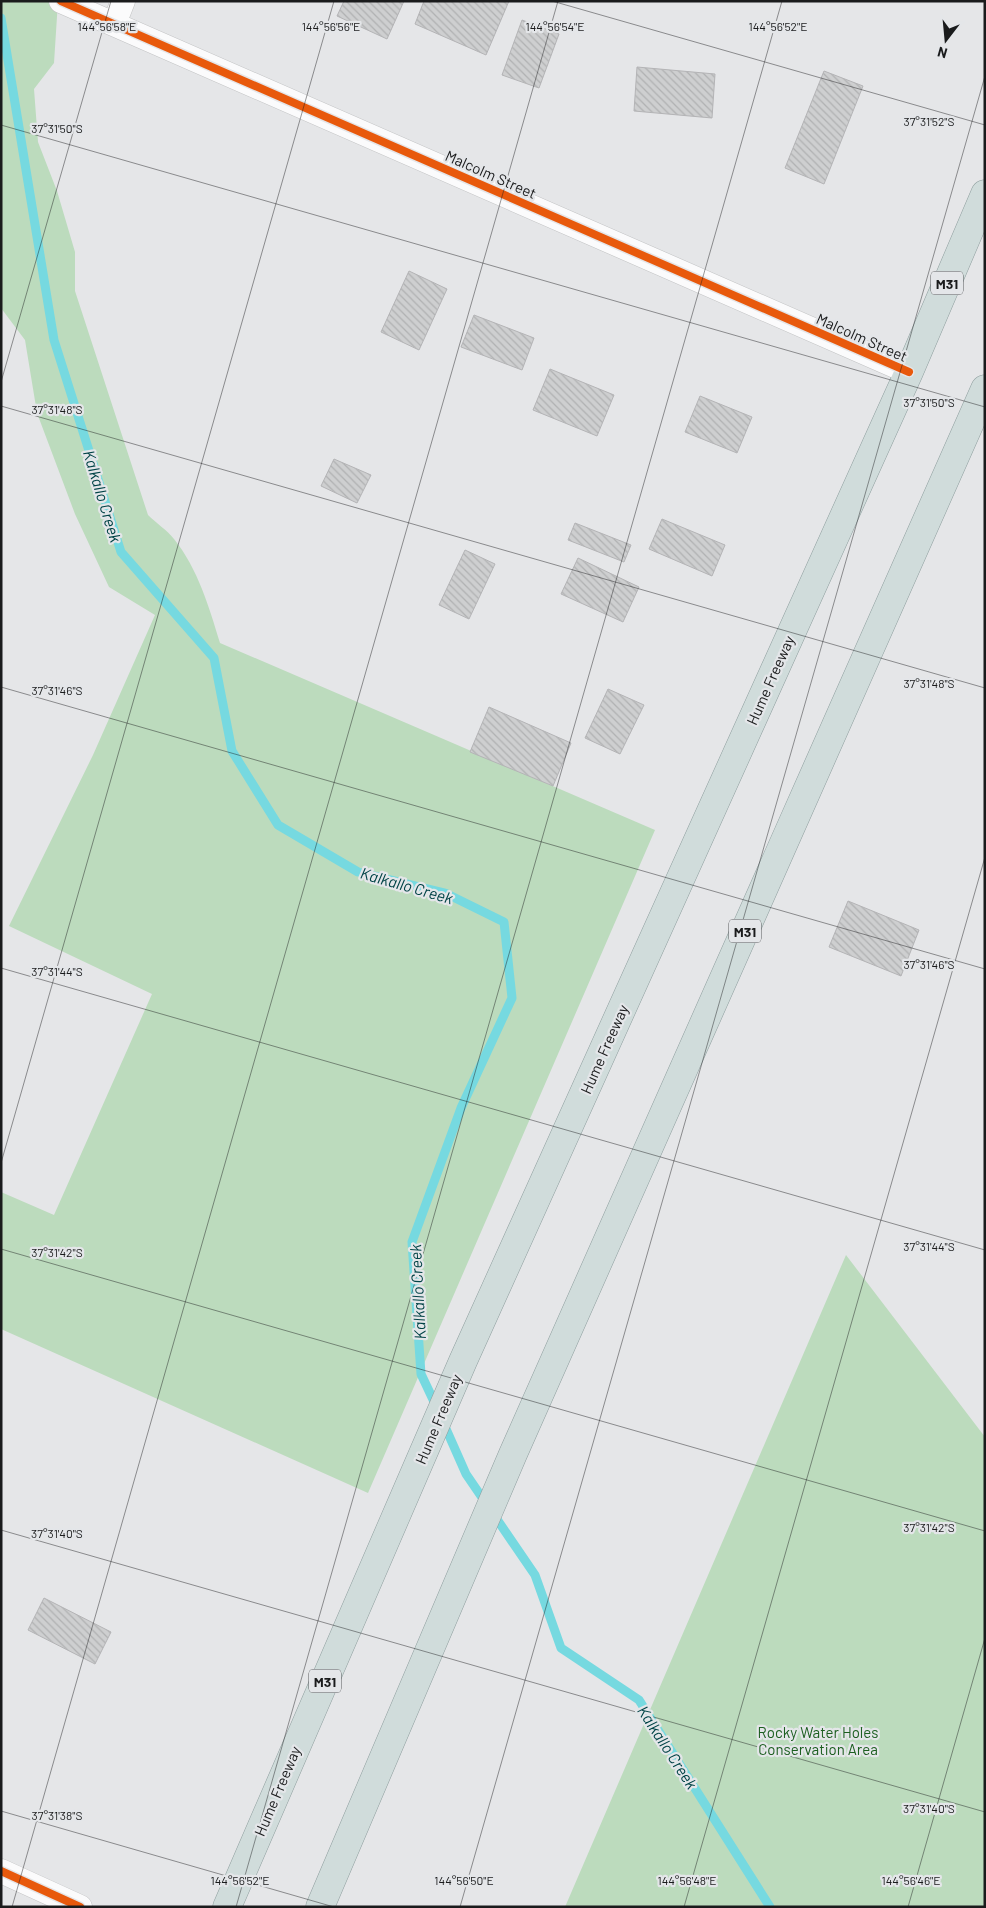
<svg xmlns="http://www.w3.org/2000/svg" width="986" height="1908" viewBox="0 0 986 1908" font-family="Barlow,sans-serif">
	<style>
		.green { fill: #bcdbbd }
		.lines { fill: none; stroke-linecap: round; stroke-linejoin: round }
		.stream { stroke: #76d9e0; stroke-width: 9 }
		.building { fill: url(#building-back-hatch); stroke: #b4b4b6 }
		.minor-casing { stroke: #c1c2c3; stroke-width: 25 }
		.trunk-casing { stroke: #8e9e9e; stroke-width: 29 }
		.minor { stroke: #fbfbfc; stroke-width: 24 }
		.trunk { stroke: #d0dcdb; stroke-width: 28 }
		.cycleway-casing { stroke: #e4e6e9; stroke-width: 11 }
		.cycleway { stroke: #e8590c; stroke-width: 8 }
		.ticks { fill: none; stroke: #1a1b1c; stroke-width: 1; stroke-opacity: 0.45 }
		.labels { text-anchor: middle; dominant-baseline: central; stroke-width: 4.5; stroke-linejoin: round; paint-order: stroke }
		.shield { fill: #e4e6e9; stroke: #57585a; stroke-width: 1 }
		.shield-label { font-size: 14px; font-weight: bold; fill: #1a1b1c }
		.street-label { font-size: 15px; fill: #1a1b1c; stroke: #e4e6e9 }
		.park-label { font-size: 15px; fill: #1c5f20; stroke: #e4e6e9 }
		.water-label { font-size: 16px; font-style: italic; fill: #004346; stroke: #e4e6e9 }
		.ticks-label { font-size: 12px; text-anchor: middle; fill: #1a1b1c; stroke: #e4e6e9; stroke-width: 4.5; stroke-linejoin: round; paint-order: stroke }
	</style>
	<defs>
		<pattern id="building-back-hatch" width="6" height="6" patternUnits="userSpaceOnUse" patternTransform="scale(1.25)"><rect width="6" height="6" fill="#cecfd0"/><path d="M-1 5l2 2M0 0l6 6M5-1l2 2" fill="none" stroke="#b0b1b2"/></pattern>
	</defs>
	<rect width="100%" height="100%" fill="#e5e6e8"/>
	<path class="green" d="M1 1H58L54 63 34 89 38 142 57 191 75 252V291L148 515C156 523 167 530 174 539 198 569 209 607 220 643L655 830 368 1493 1 1329V1192L54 1215 152 994 9 926 93 755 155 615 109 587 75 514 37 413 25 340 1 308Z
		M846 1255 985 1437V1907H565Z"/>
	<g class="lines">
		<path class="stream" d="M1 18 54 340 121 552 214 658 232 751 278 825 358 872 445 893 504 922 512 998 461 1108 412 1242 421 1374 437 1408
			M443 1422 466 1474 535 1575 561 1648 639 1700 770 1907"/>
	</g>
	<path class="building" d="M344 1H404L387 39 337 16Z
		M424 1H509L486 55 415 24Z
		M522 20 559 34 539 88 502 75Z
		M637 67 715 74 712 118 634 111Z
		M824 71 863 86 824 184 785 168Z
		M409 271 447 289 419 350 381 332Z
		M474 315 534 338 522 370 461 347Z
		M550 369 614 395 597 436 533 410Z
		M700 396 752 417 737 453 685 432Z
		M334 459 371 475 357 503 321 486Z
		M662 519 725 545 712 576 649 549Z
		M575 523 631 545 624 562 568 540Z
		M465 550 495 564 469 619 439 605Z
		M578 558 639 587 623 622 561 594Z
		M608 689 644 705 620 754 585 738Z
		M489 707 571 743 553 786 470 752Z
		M848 901 919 930 901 976 829 947Z
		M44 1598 111 1632 95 1664 28 1630Z"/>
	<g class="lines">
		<defs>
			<path id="minor" d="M61 1 909 372
				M114 24 123 1
				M1 1871 80 1907"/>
			<path id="trunk" d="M227 1907 463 1361 909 372 985 194
				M320 1907 513 1454 985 389"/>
		</defs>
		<use href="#minor" class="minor-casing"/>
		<use href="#trunk" class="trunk-casing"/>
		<use href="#minor" class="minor"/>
		<use href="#trunk" class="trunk"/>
		<defs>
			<path id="cycleway" d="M61 1 909 372
				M1 1871 80 1907"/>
		</defs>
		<use href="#cycleway" class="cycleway-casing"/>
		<use href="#cycleway" class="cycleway"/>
	</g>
	<path class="ticks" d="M552 1 985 125M1 125 985 407M1 382 111 1M1 406 985 688M1 687 985 969M1 968 985 1250M1 1163 334 1M1 1249 985 1531M1 1530 985 1812M1 1811 334 1907M12 1907 558 1M236 1907 782 1M460 1907 985 76M684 1907 985 857M908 1907 985 1638"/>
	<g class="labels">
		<g class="shield">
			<rect x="931" y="271.5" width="32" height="23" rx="4"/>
			<rect x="729" y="919.5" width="32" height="23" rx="4"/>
			<rect x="309" y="1669.5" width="32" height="23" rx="4"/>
		</g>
		<g class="shield-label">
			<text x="947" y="283">M31</text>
			<text x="745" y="931">M31</text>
			<text x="325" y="1681">M31</text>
		</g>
		<g class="street-label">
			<text transform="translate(491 174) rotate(24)">Malcolm Street</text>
			<text transform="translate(862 337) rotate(24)">Malcolm Street</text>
			<text transform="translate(770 680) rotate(-66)">Hume Freeway</text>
			<text transform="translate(604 1049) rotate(-66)">Hume Freeway</text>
			<text transform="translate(438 1419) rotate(-67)">Hume Freeway</text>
			<text transform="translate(277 1791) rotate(-67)">Hume Freeway</text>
		</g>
		<g class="park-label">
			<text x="818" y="1732">Rocky Water Holes<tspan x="818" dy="17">Conservation Area</tspan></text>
		</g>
		<g class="water-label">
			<text transform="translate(103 496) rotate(73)">Kalkallo Creek</text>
			<text transform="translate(407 885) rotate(16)">Kalkallo Creek</text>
			<text transform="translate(417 1292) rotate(-93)">Kalkallo Creek</text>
			<text transform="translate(668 1747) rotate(57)">Kalkallo Creek</text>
		</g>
	</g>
	<g class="ticks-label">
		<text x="107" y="31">144°56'58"E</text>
		<text x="331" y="31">144°56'56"E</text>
		<text x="555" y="31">144°56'54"E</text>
		<text x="778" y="31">144°56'52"E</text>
		<text x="929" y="126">37°31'52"S</text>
		<text x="57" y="133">37°31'50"S</text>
		<text x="929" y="407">37°31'50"S</text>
		<text x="57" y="414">37°31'48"S</text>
		<text x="929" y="688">37°31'48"S</text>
		<text x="57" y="695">37°31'46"S</text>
		<text x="929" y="969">37°31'46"S</text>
		<text x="57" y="976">37°31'44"S</text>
		<text x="929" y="1251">37°31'44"S</text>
		<text x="57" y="1257">37°31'42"S</text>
		<text x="929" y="1532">37°31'42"S</text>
		<text x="57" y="1538">37°31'40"S</text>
		<text x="929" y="1813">37°31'40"S</text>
		<text x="57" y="1820">37°31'38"S</text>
		<text x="240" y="1885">144°56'52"E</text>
		<text x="464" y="1885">144°56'50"E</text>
		<text x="687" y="1885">144°56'48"E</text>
		<text x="911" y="1885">144°56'46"E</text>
	</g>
	<rect width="986" height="1908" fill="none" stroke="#1a1b1c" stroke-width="5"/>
	<g transform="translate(946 40) rotate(196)" stroke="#e4e6e9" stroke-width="4" paint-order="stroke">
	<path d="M0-4L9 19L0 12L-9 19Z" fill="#1a1b1c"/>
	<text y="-8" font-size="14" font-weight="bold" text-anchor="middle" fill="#1a1b1c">N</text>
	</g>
</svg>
